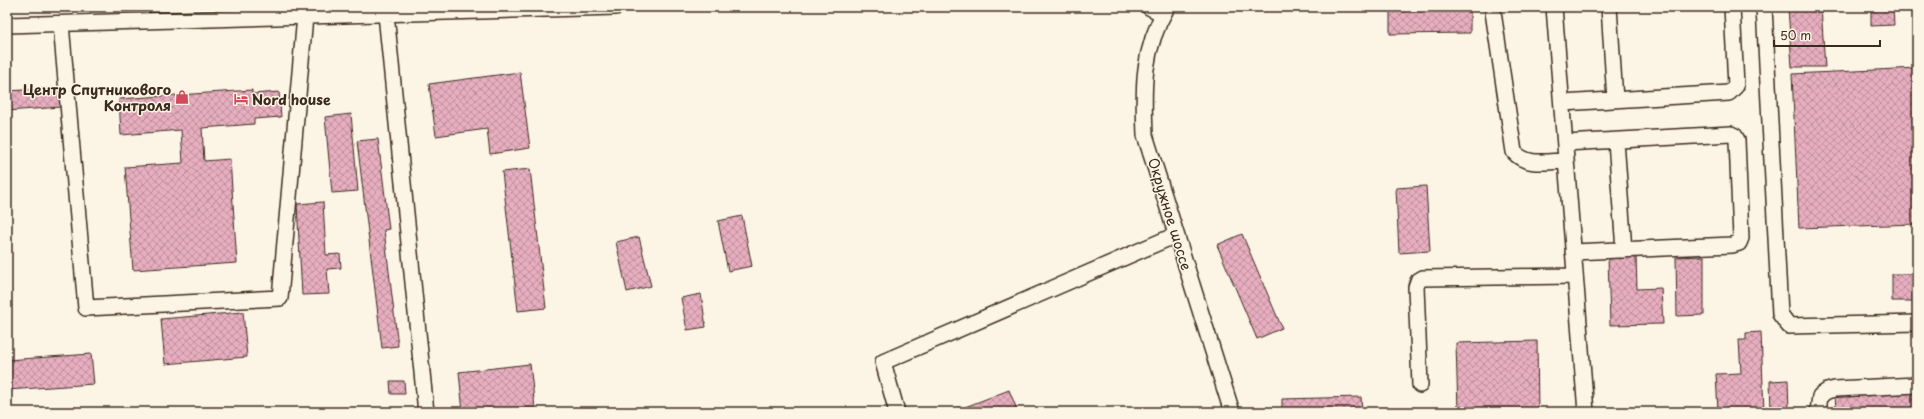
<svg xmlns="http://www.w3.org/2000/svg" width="1924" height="419" viewBox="0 0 1924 419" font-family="'Playpen Sans',sans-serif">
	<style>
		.building { fill: url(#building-cross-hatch); stroke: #3b2a1e }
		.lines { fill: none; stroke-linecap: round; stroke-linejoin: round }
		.minor-casing { stroke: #3b2a1e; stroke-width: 18 }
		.minor { stroke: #fcf5e5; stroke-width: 15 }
		.labels { text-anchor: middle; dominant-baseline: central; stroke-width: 3; stroke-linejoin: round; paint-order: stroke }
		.poi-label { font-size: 14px; font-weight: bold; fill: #3b2a1e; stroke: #fcf5e5; text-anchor: end }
		.street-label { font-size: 14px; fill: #3b2a1e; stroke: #fcf5e5 }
	</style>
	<defs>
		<pattern id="building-cross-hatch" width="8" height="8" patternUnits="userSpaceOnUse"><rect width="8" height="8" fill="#e7aec0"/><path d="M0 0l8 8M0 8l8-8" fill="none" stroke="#bc8e9b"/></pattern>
	</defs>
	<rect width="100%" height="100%" fill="#fcf5e5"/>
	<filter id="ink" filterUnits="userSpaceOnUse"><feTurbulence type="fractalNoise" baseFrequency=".025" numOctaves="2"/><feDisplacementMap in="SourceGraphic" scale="8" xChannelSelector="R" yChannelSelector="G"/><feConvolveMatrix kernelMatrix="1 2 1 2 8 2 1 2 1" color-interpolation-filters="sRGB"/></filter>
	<g filter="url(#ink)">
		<path class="building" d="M1788 7H1821L1825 67H1792Z
			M1871 7H1893L1894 25 1871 26Z
			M1470 8V33L1390 34V9Z
			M1917 68V224L1799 228 1792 74Z
			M520 72 530 148 490 154 487 129 436 136 429 84Z
			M60 88 61 107 7 111V91Z
			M252 90V94L279 92 281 117 254 119V124L202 128 204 161 230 159 237 263 133 270 125 167 183 163 181 130 121 135 119 99Z
			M351 114 358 191 332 193 325 117Z
			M378 139 389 229 384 230 398 346 382 348 357 141Z
			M530 169 546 308 518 311 502 172Z
			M1426 186 1430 251 1399 253 1396 188Z
			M323 202 326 255 340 254 341 268 327 269 329 294 302 295 297 204Z
			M742 216 752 266 728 271 718 221Z
			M1242 234 1282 328 1257 339 1217 245Z
			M639 237 651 286 627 292 616 242Z
			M1636 256 1637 289 1661 288 1663 324 1610 325 1608 257Z
			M1704 256V315L1677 316 1676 257Z
			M1892 274H1917V301H1892Z
			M701 294 706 327 687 330 681 298Z
			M243 312 247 357 165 364 161 319Z
			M1761 332 1764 412H1718L1716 374 1741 373 1739 340H1746V333Z
			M1537 341 1538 412H1458L1456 343Z
			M91 354 94 384 7 390V360Z
			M530 364 535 408 497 412H463L459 372Z
			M1788 380 1789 411H1771L1770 381Z
			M390 381H404L405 394H391Z
			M1009 390 1018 412H946L959 407 960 409Z
			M1917 390V412H1836L1835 393Z
			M1361 397 1362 412H1282V399Z
			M324 409V412H285V411Z"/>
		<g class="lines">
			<defs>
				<path id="minor" d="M1149 7 1163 14
					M1167 7C1142 51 1143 87 1145 135L1232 412
					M1554 7 1586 412
					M1609 7 1615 100
					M1764 7 1780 314 1789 326 1917 323
					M1493 12 1514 152C1527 167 1548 161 1566 161
					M386 14 426 412
					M61 24 86 308 280 298 305 16
					M7 25 616 7
					M1562 103 1729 93 1736 86 1732 7
					M1616 141 1624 250
					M1565 143 1731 134 1735 136 1737 140 1741 238 1739 243 1732 245 1573 252
					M1420 385 1416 287 1418 281 1423 278 1575 276
					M897 412 883 362 1176 235
					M1818 412 1820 396 1827 391 1835 389 1917 385"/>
			</defs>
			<use href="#minor" class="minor-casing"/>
			<use href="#minor" class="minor"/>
		</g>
	</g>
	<defs>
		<symbol id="shop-bare" viewBox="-9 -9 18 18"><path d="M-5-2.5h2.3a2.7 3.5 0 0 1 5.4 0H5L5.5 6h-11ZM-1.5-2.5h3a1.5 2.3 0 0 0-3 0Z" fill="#d1495b" stroke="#fcf5e5" stroke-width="2.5" paint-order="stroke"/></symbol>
		<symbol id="hotel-bare" viewBox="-9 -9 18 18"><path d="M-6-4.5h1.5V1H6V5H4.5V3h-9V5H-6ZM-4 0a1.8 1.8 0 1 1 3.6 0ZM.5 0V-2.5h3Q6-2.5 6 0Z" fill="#d1495b" stroke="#fcf5e5" stroke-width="2.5" paint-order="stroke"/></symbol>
	</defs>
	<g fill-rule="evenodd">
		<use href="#shop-bare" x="172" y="87" width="20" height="20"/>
		<use href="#hotel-bare" x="231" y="89" width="20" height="20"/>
	</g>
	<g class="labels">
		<g class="poi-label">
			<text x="171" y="89">Центр Спутникового<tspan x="171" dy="16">Контроля</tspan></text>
			<text x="252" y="99" text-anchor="start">Nord house</text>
		</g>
		<g class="street-label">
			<text transform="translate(1170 214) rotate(73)">Окружное шоссе</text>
		</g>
	</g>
	<rect width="1924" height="419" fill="none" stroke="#fcf5e5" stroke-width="24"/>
	<rect x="12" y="12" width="1900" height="395" fill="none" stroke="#3b2a1e" stroke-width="1.5" filter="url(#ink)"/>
	<path d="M1774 40v6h106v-6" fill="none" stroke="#3b2a1e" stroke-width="2"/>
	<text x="1780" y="40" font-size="12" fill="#3b2a1e" stroke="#fcf5e5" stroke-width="3" paint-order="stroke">50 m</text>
</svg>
